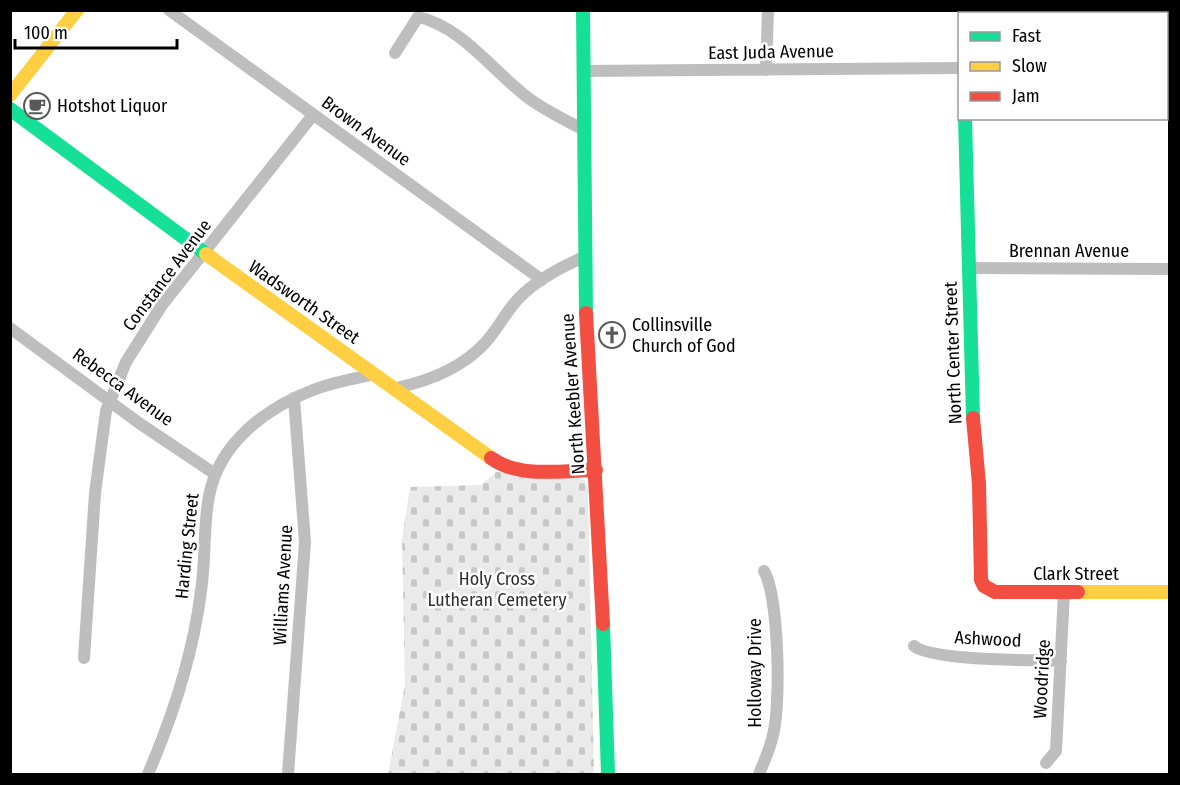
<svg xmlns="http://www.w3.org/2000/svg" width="1180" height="785" viewBox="0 0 1180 785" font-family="'Fira Sans Condensed',sans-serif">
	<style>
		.cemetery { fill: url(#cemetery-stones) }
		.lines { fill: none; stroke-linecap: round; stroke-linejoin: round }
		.street { stroke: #bebebe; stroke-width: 12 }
		.fast { stroke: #16e098; stroke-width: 14 }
		.slow { stroke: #ffcf43; stroke-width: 14 }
		.jam { stroke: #f24e42; stroke-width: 14 }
		.labels { text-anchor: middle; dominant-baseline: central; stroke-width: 5; stroke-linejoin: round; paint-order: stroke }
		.street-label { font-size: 18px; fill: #000; stroke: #fff }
		.poi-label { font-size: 18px; fill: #000; stroke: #fff; text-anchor: start }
		.park-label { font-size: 18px; fill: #303030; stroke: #fff }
	</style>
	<defs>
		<pattern id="cemetery-stones" width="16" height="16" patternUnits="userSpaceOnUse" patternTransform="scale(1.5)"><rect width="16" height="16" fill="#eaeaea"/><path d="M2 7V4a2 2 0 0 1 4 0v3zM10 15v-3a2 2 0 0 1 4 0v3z" fill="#c7c7c7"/></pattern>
	</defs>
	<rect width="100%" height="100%" fill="#fff"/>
	<path class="cemetery" d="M496 472 578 477 585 480 588 490 594 774H388L405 685 402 539 410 487 481 485Z"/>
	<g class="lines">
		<path class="street" d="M169 10 542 280
			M964 10V14
			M395 53 418 17C461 26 494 72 527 97 544 110 565 120 584 130
			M1166 68H1170
			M766 70 768 10
			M583 71 960 68
			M969 268 1170 269
			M10 328 139 423 215 474
			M396 388C429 381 461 369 485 343 497 330 506 312 518 299 536 280 561 267 584 257
			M914 646C932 661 1033 660 1061 661
			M84 658 95 493 106 411 126 362 162 305 313 115
			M1046 763 1056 751 1064 592
			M148 774C173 716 193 655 201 591 206 559 203 527 209 496 219 443 266 408 313 390 333 382 354 379 375 374
			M288 774 305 542 294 398
			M759 774C764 762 770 749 773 735 781 705 779 597 764 571"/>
		<path class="fast" d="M583 10 586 313
			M10 109 206 254
			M965 118 973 418
			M603 624 608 774"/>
		<path class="slow" d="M10 95 77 10
			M206 254 491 458
			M1078 592H1170"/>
		<path class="jam" d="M586 313 603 624
			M973 418 979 484 981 580 984 586 995 592H1078
			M491 458C520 479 562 470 596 470"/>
	</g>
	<defs>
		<symbol id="cafe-ring" viewBox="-11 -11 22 22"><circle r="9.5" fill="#fff" stroke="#595959" stroke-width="1.5"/><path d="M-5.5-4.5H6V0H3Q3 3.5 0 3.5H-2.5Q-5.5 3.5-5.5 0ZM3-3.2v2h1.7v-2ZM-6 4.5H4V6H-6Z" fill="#595959"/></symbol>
		<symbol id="church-ring" viewBox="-11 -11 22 22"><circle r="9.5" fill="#fff" stroke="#595959" stroke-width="1.5"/><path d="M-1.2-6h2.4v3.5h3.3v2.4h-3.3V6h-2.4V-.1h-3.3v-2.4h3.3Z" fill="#595959"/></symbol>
	</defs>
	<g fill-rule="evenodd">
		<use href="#cafe-ring" x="22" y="91" width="30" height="30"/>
		<use href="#church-ring" x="597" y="320" width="30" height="30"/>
	</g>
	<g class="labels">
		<g class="street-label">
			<text transform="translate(771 52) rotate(-1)">East Juda Avenue</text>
			<text transform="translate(366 131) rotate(36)">Brown Avenue</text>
			<text x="1069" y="251">Brennan Avenue</text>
			<text transform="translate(167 275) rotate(-53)">Constance Avenue</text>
			<text transform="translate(304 302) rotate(35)">Wadsworth Street</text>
			<text transform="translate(953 353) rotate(-92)">North Center Street</text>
			<text transform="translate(123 387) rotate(36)">Rebecca Avenue</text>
			<text transform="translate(573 394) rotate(-94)">North Keebler Avenue</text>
			<text transform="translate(187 546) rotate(-84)">Harding Street</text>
			<text x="1076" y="574">Clark Street</text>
			<text transform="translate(283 585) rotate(-87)">Williams Avenue</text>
			<text transform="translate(988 639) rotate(3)">Ashwood</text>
			<text transform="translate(755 673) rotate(-90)">Holloway Drive</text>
			<text transform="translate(1042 679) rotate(-87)">Woodridge</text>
		</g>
		<g class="poi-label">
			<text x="57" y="106">Hotshot Liquor</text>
			<text x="632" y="325">Collinsville<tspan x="632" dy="21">Church of God</tspan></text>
		</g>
		<g class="park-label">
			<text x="497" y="579">Holy Cross<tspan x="497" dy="21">Lutheran Cemetery</tspan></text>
		</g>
	</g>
	<rect width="1180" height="785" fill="none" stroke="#000000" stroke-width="24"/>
	<rect x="958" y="12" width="210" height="108" fill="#ffffff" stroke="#999999" stroke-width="1.5"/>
	<rect x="970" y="32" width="30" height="9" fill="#16e098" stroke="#999999" stroke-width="1.5"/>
	<text x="1012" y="42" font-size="18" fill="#000000">Fast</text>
	<rect x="970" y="62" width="30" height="9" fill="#ffcf43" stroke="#999999" stroke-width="1.5"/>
	<text x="1012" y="72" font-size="18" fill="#000000">Slow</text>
	<rect x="970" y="92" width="30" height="9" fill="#f24e42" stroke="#999999" stroke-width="1.5"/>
	<text x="1012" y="102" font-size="18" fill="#000000">Jam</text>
	<path d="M15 39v9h162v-9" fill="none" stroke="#000000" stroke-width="3"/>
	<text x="24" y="39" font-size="18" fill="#000000" stroke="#ffffff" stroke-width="4.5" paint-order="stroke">100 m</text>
</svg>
